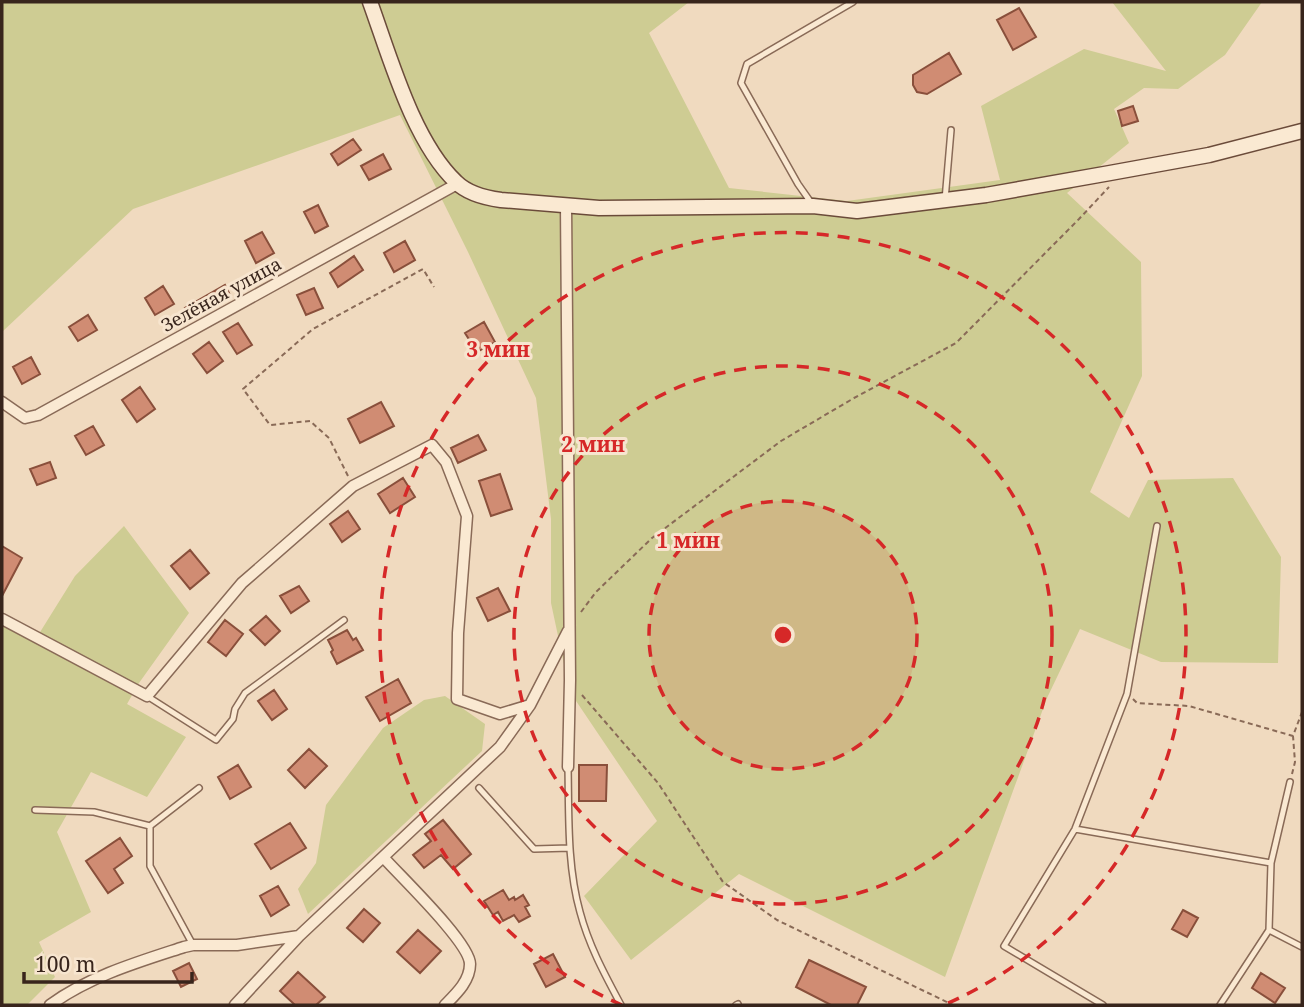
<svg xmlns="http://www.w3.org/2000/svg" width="1304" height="1007" viewBox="0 0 1304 1007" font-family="'Noto Serif',serif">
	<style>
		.green { fill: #cecc93 }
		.building { fill: #d08c73; stroke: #894f3b; stroke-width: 2 }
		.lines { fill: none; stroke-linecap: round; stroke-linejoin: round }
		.lane-casing { stroke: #896a57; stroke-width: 8 }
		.street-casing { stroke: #896a57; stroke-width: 13 }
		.secondary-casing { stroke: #6b4b3a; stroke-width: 17 }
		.path { stroke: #896a57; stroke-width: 2; stroke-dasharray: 5 3.5; stroke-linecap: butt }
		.lane { stroke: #fae9d2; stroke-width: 5 }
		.street { stroke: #fae9d2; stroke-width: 10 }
		.secondary { stroke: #fae9d2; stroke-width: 14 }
		.ring { fill: none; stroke: #d62828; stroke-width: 3.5; stroke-dasharray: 12 9 }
		.labels { text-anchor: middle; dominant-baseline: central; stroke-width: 6; stroke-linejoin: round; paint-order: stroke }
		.street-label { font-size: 18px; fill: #38251c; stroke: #f7e5cf }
		.centre { fill: #d62828; stroke: #f7e5cf; stroke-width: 3.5 }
		.ring-label { font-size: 21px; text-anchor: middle; font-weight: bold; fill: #d62828; stroke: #f7e5cf; stroke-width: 6; stroke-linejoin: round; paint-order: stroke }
	</style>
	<rect width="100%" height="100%" fill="#f0dabf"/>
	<path class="green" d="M2 2H689L649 33 729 188 847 201 1000 180 981 106 1084 49 1166 71 1112 2H1262L1225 55 1178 89 1144 88 1114 109 1129 143 1067 193 1141 262 1142 376 1090 492 1129 518 1148 480 1233 478 1281 557 1278 663 1161 662 1080 629 1047 698 945 977 739 874 631 960 584 896 657 821 570 692 551 603V519L536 398 468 252 400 115 133 209 2 332Z
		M124 526 189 613 139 683 127 704 186 737 147 797 91 772 57 832 91 912 39 942 55 977 27 1005H5L2 1004V620L37 637 75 576Z
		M445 696 485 724 482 751 308 914 298 889 316 863 326 805 383 728 424 700Z"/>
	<path class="building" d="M1019 8 1036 37 1013 50 997 20Z
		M949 53 961 74 927 94 917 92 913 85V75Z
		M1133 106 1138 121 1122 126 1118 111Z
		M353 139 361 150 338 165 331 154Z
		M383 154 391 169 369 180 361 166Z
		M318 205 328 226 315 233 304 212Z
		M262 232 274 253 256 263 245 241Z
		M405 241 415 260 394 272 384 253Z
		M354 256 363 270 338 287 330 273Z
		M225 285 231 297 191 319 185 308Z
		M163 286 174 304 155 315 145 298Z
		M314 288 323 308 306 315 297 295Z
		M88 315 97 330 78 341 69 327Z
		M484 322 495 342 477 352 465 333Z
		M238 323 252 345 237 354 223 332Z
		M209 342 223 361 207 373 193 354Z
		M31 357 40 374 22 384 13 367Z
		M140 387 155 409 137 422 122 400Z
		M381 402 394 426 360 443 348 419Z
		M93 426 104 445 86 455 75 436Z
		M478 435 486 450 458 463 451 448Z
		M50 462 56 478 37 485 30 469Z
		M500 474 512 509 491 516 479 481Z
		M403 478 415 497 390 513 378 494Z
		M348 511 360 529 342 542 330 524Z
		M2 546 22 558 2 596Z
		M190 550 209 573 190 589 171 566Z
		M299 586 309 601 291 613 280 596Z
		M498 588 510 611 488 621 477 598Z
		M266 616 280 631 265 645 250 630Z
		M225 620 243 634 226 656 208 642Z
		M347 630 353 640 356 638 363 650 337 664 331 652 333 650 328 640Z
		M398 679 411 703 380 721 366 697Z
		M274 690 287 709 272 720 258 701Z
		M309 749 327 766 305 788 288 770Z
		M238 765 251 787 230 799 218 777Z
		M579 765H607L606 801H579Z
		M443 820 471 854 453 869 441 855 424 868 413 855 431 841 425 834Z
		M290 823 306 848 271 869 255 844Z
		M120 838 132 856 114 869 123 883 108 893 86 861Z
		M278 886 289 905 271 916 260 896Z
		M503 890 509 900 514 897 515 900 523 895 529 905 525 907 530 916 519 922 514 915 503 921 498 912 493 915 484 901Z
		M364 909 380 923 363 942 347 928Z
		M1183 910 1198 918 1187 937 1172 929Z
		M418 930 441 951 420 973 397 952Z
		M553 954 565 977 546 987 534 964Z
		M809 960 866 987 857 1005H831L796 987Z
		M189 963 197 979 181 987 173 971Z
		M298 972 325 997 316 1005H295L280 991Z
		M1261 973 1285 988 1275 1003 1252 988Z"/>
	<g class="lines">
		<defs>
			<path id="lane" d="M945 200 951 130
				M812 204 798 184 741 83 747 64 853 2
				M147 696 216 740 233 719 235 709 245 693 344 620
				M568 767C569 815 567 866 580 912 589 946 605 975 621 1005
				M1290 782 1271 863 1269 930 1302 947
				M479 788 534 849 570 848
				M35 810 94 812 150 826
				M1075 829 1271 863
				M193 945 150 866V826L199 788
				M736 1005 738 1004
				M1103 1005 1004 946 1075 829 1127 694 1157 526
				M1220 1005 1269 930"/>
			<path id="street" d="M566 205 570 680 568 767
				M2 402 25 418 38 415 457 184
				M2 619 147 696 242 583 353 486 432 445 446 462 467 516 458 633 457 699 500 714 530 705
				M384 858C401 877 470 943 470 964 470 981 456 994 445 1005
				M50 1005C90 976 138 962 184 947L193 945H237L299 936 500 747 530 705 568 631
				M235 1005 299 936"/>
			<path id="secondary" d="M370 2C390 57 413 141 456 182 467 193 486 198 501 200L599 208 813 206 857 211 986 195 1110 173 1209 155 1302 131"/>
		</defs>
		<use href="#lane" class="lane-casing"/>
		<use href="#street" class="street-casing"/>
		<use href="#secondary" class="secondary-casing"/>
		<path class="path" d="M348 476 329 438 310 421 270 425 243 389 313 329 423 269 434 287
			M581 612 596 592 652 538 781 441 854 398 956 343 1079 219 1109 187
			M582 695 658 783 723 882 777 920 953 1005
			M1133 699 1137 703 1189 706 1293 736
			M1292 774 1295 762 1293 736 1302 712"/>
		<use href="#lane" class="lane"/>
		<use href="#street" class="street"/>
		<use href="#secondary" class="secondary"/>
	</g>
	<circle cx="783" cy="635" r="134" fill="#d62828" fill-opacity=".12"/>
	<g class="ring">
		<circle cx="783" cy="635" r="134"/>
		<circle cx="783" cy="635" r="269"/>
		<path d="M622 1005A403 403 0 1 1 944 1005"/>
	</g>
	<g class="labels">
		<g class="street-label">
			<text transform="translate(221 294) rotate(-29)">Зелёная улица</text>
		</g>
	</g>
	<circle cx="783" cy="635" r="10" class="centre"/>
	<g class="ring-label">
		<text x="498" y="357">3 мин</text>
		<text x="593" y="452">2 мин</text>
		<text x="688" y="548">1 мин</text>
	</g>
	<rect width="1304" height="1007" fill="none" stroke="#38251c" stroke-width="7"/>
	<path d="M24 972v10h168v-10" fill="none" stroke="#38251c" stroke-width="3.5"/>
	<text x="35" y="972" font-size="21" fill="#38251c" stroke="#f7e5cf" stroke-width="5" paint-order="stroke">100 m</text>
</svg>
